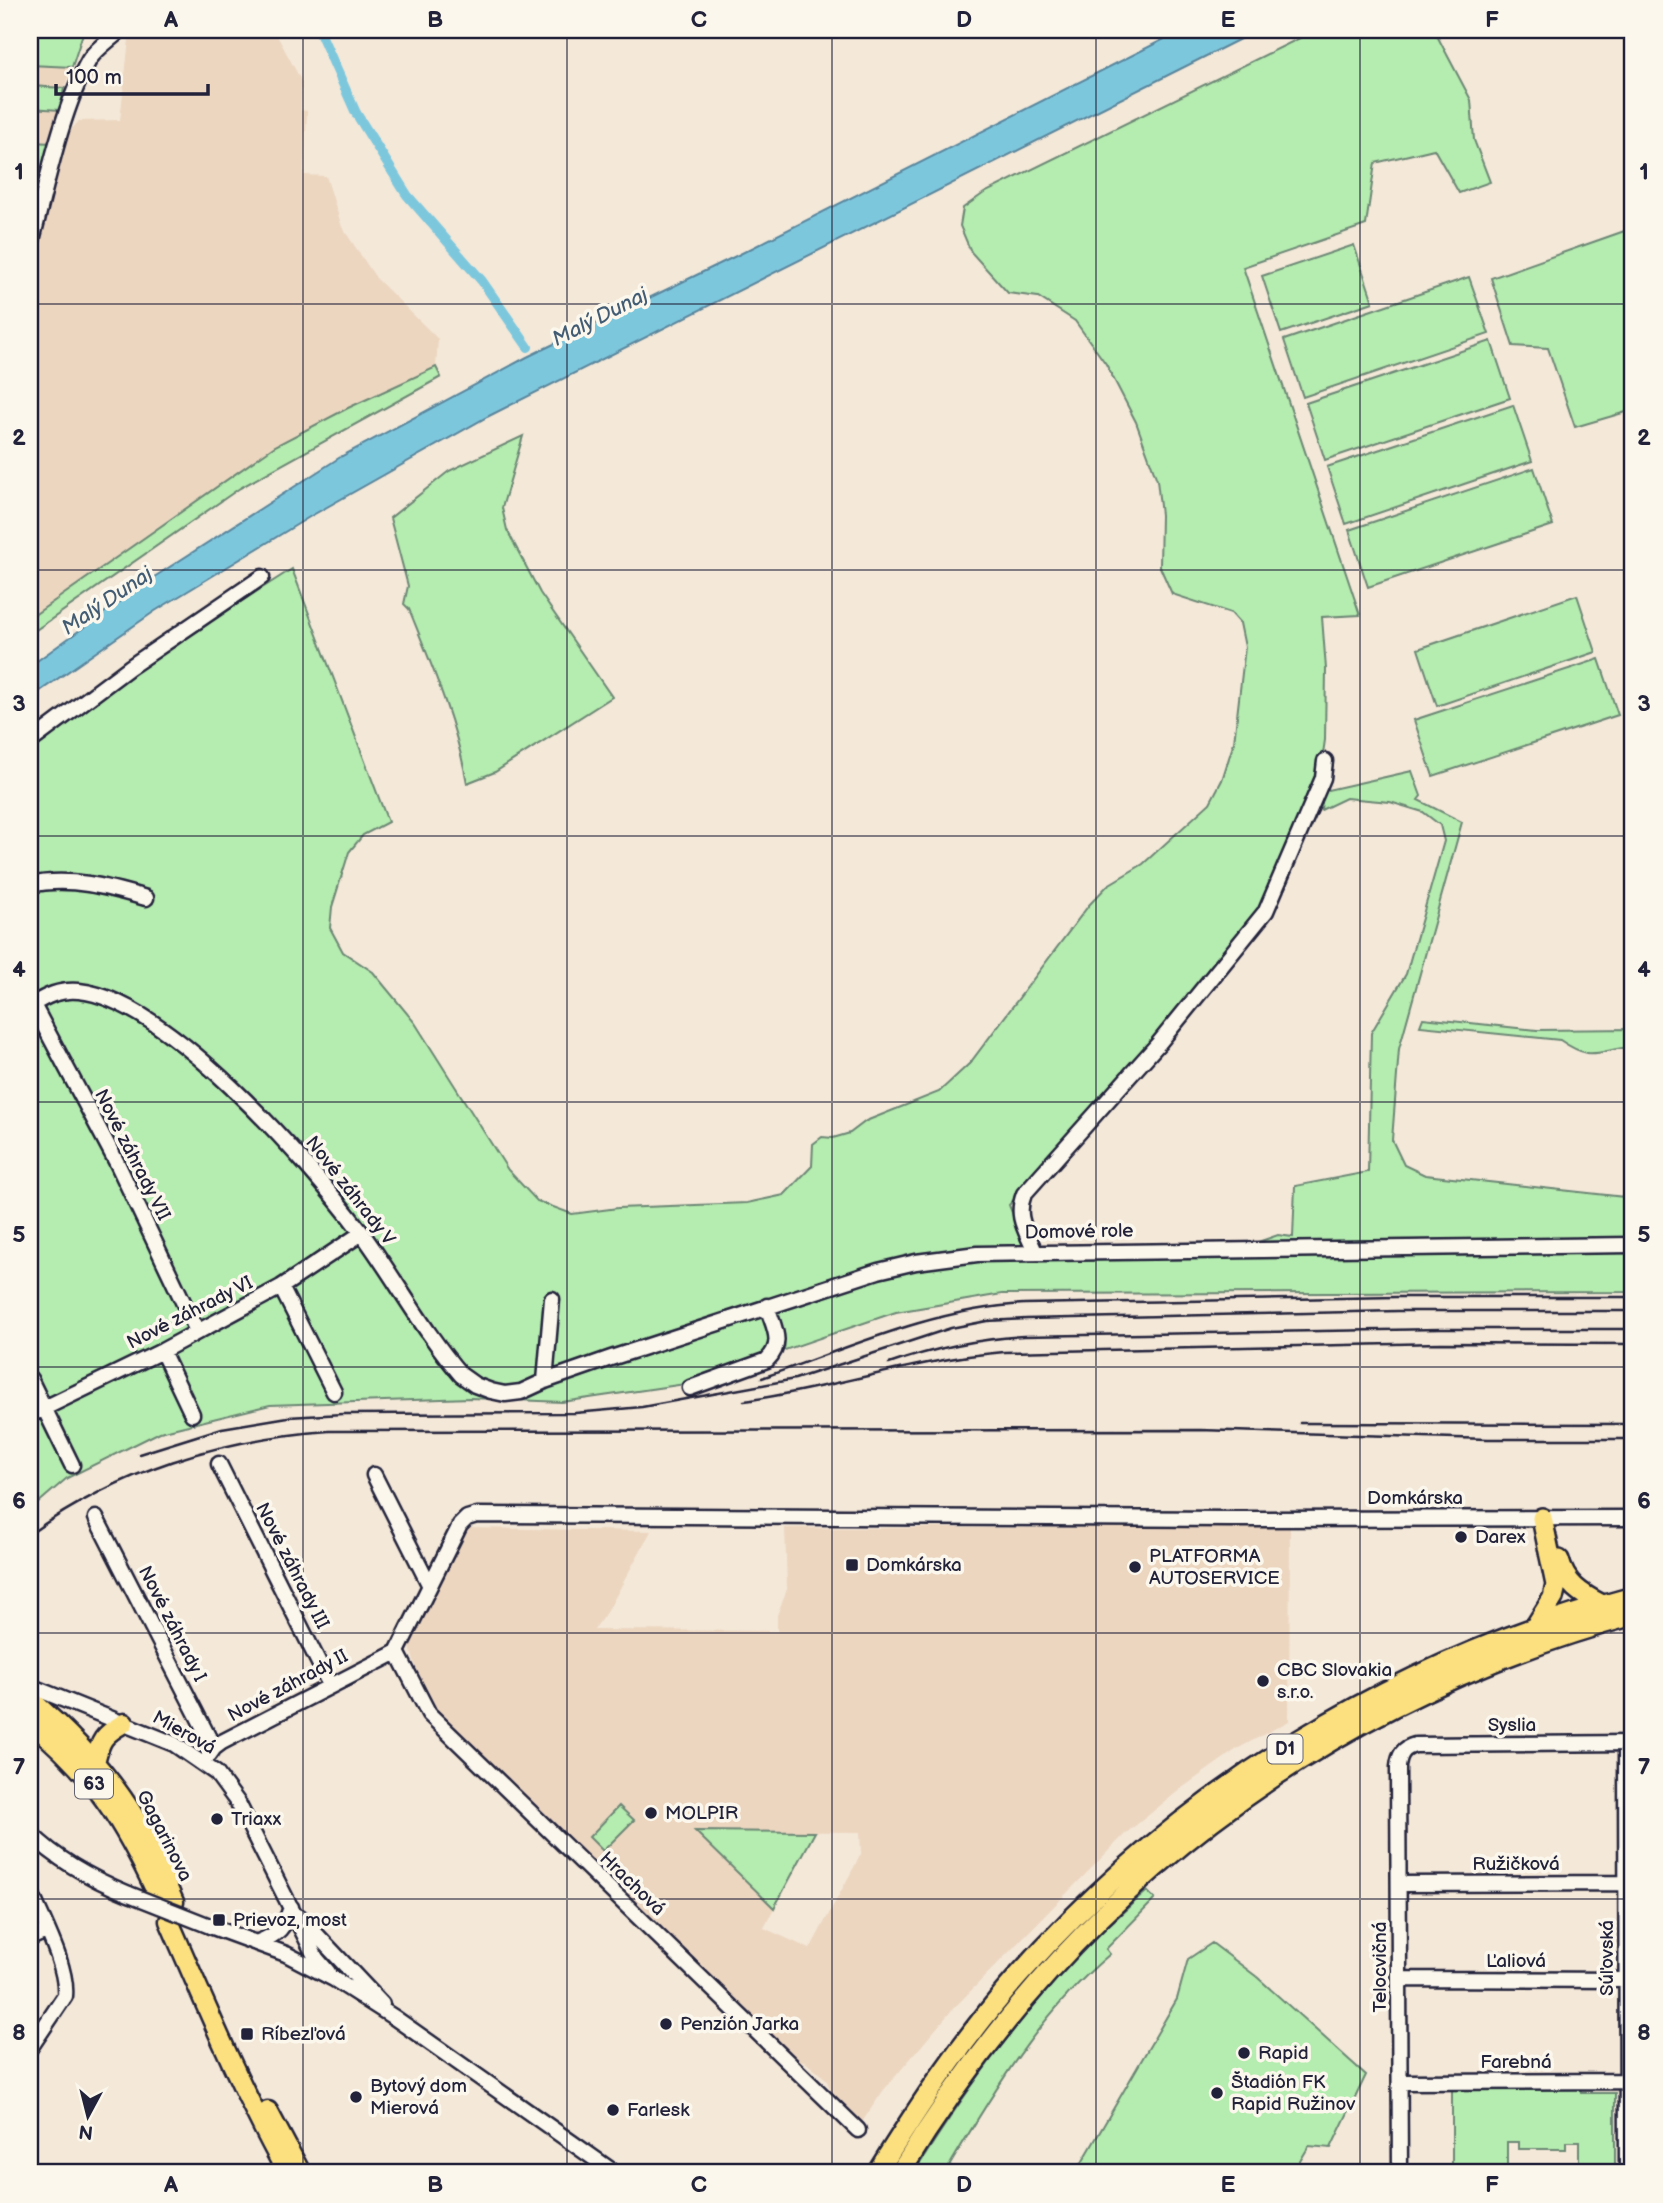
<svg xmlns="http://www.w3.org/2000/svg" width="1663" height="2203" viewBox="0 0 1663 2203" font-family="'Balsamiq Sans',sans-serif">
	<style>
		.built { fill: #ecd6c0; fill-rule: evenodd }
		.green { fill: #b5ecaf; stroke: #6c8775; stroke-width: 2 }
		.water { fill: #7dc7dd; stroke: #59859c; stroke-width: 2 }
		.lines { fill: none; stroke-linecap: round; stroke-linejoin: round }
		.canal { stroke: #7dc7dd; stroke-width: 10 }
		.minor-casing { stroke: #22223b; stroke-width: 19 }
		.major-casing { stroke: #22223b; stroke-width: 23 }
		.highway-casing { stroke: #22223b; stroke-width: 24 }
		.minor { stroke: #fbf7ec; stroke-width: 14 }
		.major { stroke: #fce080; stroke-width: 18 }
		.highway { stroke: #fce080; stroke-width: 19 }
		.rail { stroke: #22223b; stroke-width: 2.5 }
		.minor-bridge-casing { stroke: #22223b; stroke-width: 19; stroke-linecap: butt }
		.minor-bridge { stroke: #fbf7ec; stroke-width: 14 }
		.grid { fill: none; stroke: #22223b; stroke-width: 2; stroke-opacity: 0.55 }
		.poi-dot { fill: #22223b; stroke: #fbf7ec; stroke-width: 2.5 }
		.labels { text-anchor: middle; dominant-baseline: central; stroke-width: 7; stroke-linejoin: round; paint-order: stroke }
		.shield { fill: #fbf7ec; stroke: #636270; stroke-width: 2 }
		.shield-label { font-size: 18px; font-weight: bold; fill: #22223b }
		.street-label { font-size: 19px; fill: #22223b; stroke: #fbf7ec }
		.poi-label { font-size: 19px; fill: #22223b; stroke: #fbf7ec; text-anchor: start }
		.water-label { font-size: 21px; font-style: italic; fill: #425c74; stroke: #fbf7ec }
		.neatline { fill: none; stroke: #22223b; stroke-width: 2.5 }
		.grid-label { font-size: 23px; text-anchor: middle; font-weight: bold; fill: #22223b }
	</style>
	<rect width="100%" height="100%" fill="#f4e8d8"/>
	<filter id="ink" filterUnits="userSpaceOnUse"><feTurbulence type="fractalNoise" baseFrequency=".0143" numOctaves="2"/><feDisplacementMap in="SourceGraphic" scale="14" xChannelSelector="R" yChannelSelector="G"/><feConvolveMatrix kernelMatrix="1 2 1 2 8 2 1 2 1" color-interpolation-filters="sRGB"/></filter>
	<g filter="url(#ink)">
		<path class="built" d="M130 30H274L302 82 301 110 307 111 304 175 326 176 342 227 376 278 438 339 436 367 348 408 165 522 30 618V272L69 132 79 121 120 120Z
			M30 65 72 67 64 88 30 86Z
			M30 108 60 110 52 143 30 142Z
			M465 1528 651 1531 611 1605 594 1630 777 1631V1615L787 1589 785 1528H1290L1289 1721 1237 1749 1182 1788 1125 1834 952 2010 883 2091 860 2125 835 2100 826 2079 804 2061 791 2059 443 1718 427 1697 413 1658 410 1647 411 1638ZM696 1831 860 1832 861 1854 810 1949 764 1928 774 1908Z"/>
		<path class="green" d="M30 30H84L72 67 30 65Z
			M1316 30H1434L1471 100 1474 140 1490 182 1459 193 1434 149 1375 163 1366 225 1243 267 1360 615 1322 617 1326 669 1325 740 1319 782 1262 907 1097 1109 1009 1205 1029 1256 1633 1248V1292L1002 1294 896 1312 685 1384 562 1402 470 1398 270 1405 160 1432 67 1478 30 1510V747L115 682 292 569 388 822 363 835 349 852 332 907 330 928 343 952 373 972 415 1023 508 1170 537 1201 572 1214 618 1208 747 1203 784 1195 812 1166 813 1144 822 1137 833 1138 850 1133 866 1121 939 1092 970 1063 1089 905 1108 885 1143 864 1210 803 1222 780 1234 742 1245 647 1240 623 1231 613 1172 594 1160 567 1161 515 1157 480 1136 422 1106 364 1075 321 1038 297 1008 293 971 252 960 226 963 208 984 193Z
			M30 86 64 88 60 110 30 108Z
			M30 142 52 143 30 222Z
			M1633 228V410L1575 427 1548 348 1513 346 1491 278Z
			M1354 245 1373 302 1281 333 1262 276Z
			M1469 277 1489 334 1303 397 1284 340Z
			M1491 341 1510 398 1325 460 1306 403Z
			M436 367 441 377 240 488 30 634V618L275 446 348 408Z
			M1513 405 1532 461 1346 524 1327 467Z
			M523 436 502 508 507 530 540 593 612 697 495 772 467 783C456 722 432 666 409 609L404 604 408 586 390 518 449 471Z
			M1534 468 1553 525 1368 587 1349 530Z
			M1577 595 1596 652 1437 706 1418 649Z
			M1599 659 1618 715 1433 776 1414 720Z
			M1412 771 1421 796 1418 800 1462 822 1399 1049 1392 1140 1404 1165 1425 1175 1633 1198V1239L1258 1242 1278 1235 1293 1237 1295 1186 1368 1172 1371 1033 1406 974 1444 841 1440 825 1423 812 1390 802 1346 798 1321 810 1323 791Z
			M1423 1018 1537 1030 1633 1029V1047C1597 1049 1595 1064 1560 1040L1420 1026Z
			M619 1806 634 1820 603 1851 589 1837Z
			M695 1831 815 1832 774 1908Z
			M1147 1891 1155 1899 1106 1949 1110 1954C1039 2014 992 2094 945 2173H914C965 2091 1022 2011 1091 1942 1109 1924 1128 1908 1147 1891Z
			M1212 1943 1257 1977 1366 2075 1331 2148 1309 2146 1293 2173H1076L1177 1999 1188 1959Z
			M1452 2086H1580L1581 2093H1615V2173H1579V2142H1566V2149H1519V2142H1507V2173H1452Z"/>
		<path class="water" d="M1182 30H1258L487 417 311 516 155 611 30 698V666L151 579 342 456 527 357 740 254Z"/>
		<g class="lines">
			<path class="canal" d="M319 30 356 113 407 195 482 281 528 347"/>
			<defs>
				<path id="minor" d="M30 248C45 191 61 110 89 60 95 50 108 41 117 33V30
					M30 742 130 667 262 577
					M30 885C69 876 108 887 146 898
					M30 999 117 1163 197 1331
					M30 1006C46 996 60 989 79 991 167 1000 309 1163 361 1232 395 1278 423 1331 461 1375L475 1385 491 1391 505 1394 521 1392 545 1381 611 1358 878 1271 916 1262 977 1254 1633 1245
					M1035 1252C1026 1230 1015 1217 1024 1194L1159 1043 1266 911 1323 778 1325 761
					M281 1287 334 1392
					M162 1351 192 1414
					M30 1379 72 1465
					M545 1381 552 1299
					M690 1388 767 1360C785 1342 773 1327 767 1306
					M30 1415 162 1351 281 1287 362 1233
					M219 1464 330 1685
					M374 1475 429 1584
					M96 1518 214 1748
					M397 1652 460 1525 467 1518 477 1515 1231 1519 1633 1518
					M397 1652 429 1714 858 2130
					M30 1686 174 1744 216 1773 238 1803 316 1958 328 1972
					M1626 1743 1627 2173
					M209 1755 214 1748 222 1742 397 1652
					M30 1833C58 1861 92 1879 129 1894
					M1399 1884 1633 1883
					M30 1890C41 1918 68 1966 65 1996L30 2048
					M300 1917 382 2004
					M210 1926 286 1954 334 1979 395 2018 615 2173
					M30 1938 46 1931
					M258 1942C278 1935 285 1927 291 1907
					M1399 1979 1633 1980
					M1400 2082 1633 2081
					M1400 2173 1398 1767C1399 1755 1403 1748 1415 1745L1633 1743"/>
				<path id="major" d="M30 1699C71 1734 108 1772 136 1819 151 1845 162 1875 174 1902
					M30 1722C95 1776 123 1820 158 1896
					M95 1763C100 1740 103 1735 124 1723
					M169 1921C206 2006 242 2092 287 2173
					M268 2111 301 2173"/>
				<path id="highway" d="M1559 1560C1565 1584 1581 1594 1602 1605
					M1535 1627 1553 1598 1556 1585 1542 1518
					M877 2173C920 2104 965 2036 1019 1975 1181 1791 1397 1660 1633 1597
					M900 2173C1071 1892 1315 1702 1633 1615"/>
			</defs>
			<use href="#minor" class="minor-casing"/>
			<use href="#major" class="major-casing"/>
			<use href="#highway" class="highway-casing"/>
			<use href="#minor" class="minor"/>
			<use href="#major" class="major"/>
			<use href="#highway" class="highway"/>
			<path class="rail" d="M889 1364C934 1348 977 1339 1024 1336L1440 1329H1633
				M762 1378C848 1348 932 1309 1024 1304L1396 1297H1633
				M744 1401C831 1389 916 1359 1004 1352L1441 1343 1633 1344
				M1300 1423 1633 1424
				M139 1454 222 1428 288 1417 343 1414 575 1413 642 1407 795 1379 951 1328 987 1321 1026 1319 1398 1311H1633
				M30 1534C120 1470 219 1439 329 1431L1200 1430 1488 1439H1633"/>
			<defs>
				<path id="minor-bridge" d="M129 1894 210 1926"/>
			</defs>
			<use href="#minor-bridge" class="minor-bridge-casing"/>
			<use href="#minor-bridge" class="minor-bridge"/>
		</g>
	</g>
	<path class="grid" d="M303 30V2173M567 30V2173M832 30V2173M1096 30V2173M1360 30V2173M30 304H1633M30 570H1633M30 836H1633M30 1102H1633M30 1367H1633M30 1633H1633M30 1899H1633"/>
	<g class="poi-dot">
		<circle cx="1461" cy="1537" r="7"/>
		<rect x="845" y="1558" width="14" height="14" rx="3.5"/>
		<circle cx="1135" cy="1567" r="7"/>
		<circle cx="1263" cy="1681" r="7"/>
		<circle cx="651" cy="1813" r="7"/>
		<circle cx="217" cy="1819" r="7"/>
		<rect x="212" y="1913" width="14" height="14" rx="3.5"/>
		<circle cx="666" cy="2024" r="7"/>
		<rect x="240" y="2027" width="14" height="14" rx="3.5"/>
		<circle cx="1244" cy="2053" r="7"/>
		<circle cx="1217" cy="2093" r="7"/>
		<circle cx="356" cy="2097" r="7"/>
		<circle cx="613" cy="2110" r="7"/>
	</g>
	<g class="labels">
		<g class="shield">
			<rect x="1267.5" y="1734.5" width="35" height="29" rx="5"/>
			<rect x="75" y="1769.5" width="38" height="29" rx="5"/>
		</g>
		<g class="shield-label">
			<text x="1285" y="1749">D1</text>
			<text x="94" y="1784">63</text>
		</g>
		<g class="street-label">
			<text transform="translate(132 1155) rotate(63)">Nové záhrady VII</text>
			<text transform="translate(350 1191) rotate(52)">Nové záhrady V</text>
			<text transform="translate(1079 1232) rotate(-1)">Domové role</text>
			<text transform="translate(190 1313) rotate(-27)">Nové záhrady VI</text>
			<text x="1415" y="1498">Domkárska</text>
			<text transform="translate(292 1566) rotate(63)">Nové záhrady III</text>
			<text transform="translate(172 1624) rotate(63)">Nové záhrady I</text>
			<text transform="translate(288 1686) rotate(-28)">Nové záhrady II</text>
			<text x="1512" y="1725">Syslia</text>
			<text transform="translate(184 1733) rotate(29)">Mierová</text>
			<text transform="translate(164 1836) rotate(63)">Gagarinova</text>
			<text x="1516" y="1864">Ružičková</text>
			<text transform="translate(632 1884) rotate(44)">Hrachová</text>
			<text transform="translate(1607 1958) rotate(-90)">Súľovská</text>
			<text x="1516" y="1961">Ľaliová</text>
			<text transform="translate(1380 1967) rotate(-90)">Telocvičná</text>
			<text x="1516" y="2062">Farebná</text>
		</g>
		<g class="poi-label">
			<text x="1475" y="1537">Darex</text>
			<text x="1149" y="1556">PLATFORMA<tspan x="1149" dy="22">AUTOSERVICE</tspan></text>
			<text x="866" y="1565">Domkárska</text>
			<text x="1277" y="1670">CBC Slovakia<tspan x="1277" dy="22">s.r.o.</tspan></text>
			<text x="665" y="1813">MOLPIR</text>
			<text x="231" y="1819">Triaxx</text>
			<text x="233" y="1920">Prievoz, most</text>
			<text x="680" y="2024">Penzión Jarka</text>
			<text x="261" y="2034">Ríbezľová</text>
			<text x="1258" y="2053">Rapid</text>
			<text x="1231" y="2082">Štadión FK<tspan x="1231" dy="22">Rapid Ružinov</tspan></text>
			<text x="370" y="2086">Bytový dom<tspan x="370" dy="22">Mierová</tspan></text>
			<text x="627" y="2110">Farlesk</text>
		</g>
		<g class="water-label">
			<text transform="translate(600 317) rotate(-27)">Malý Dunaj</text>
			<text transform="translate(107 601) rotate(-34)">Malý Dunaj</text>
		</g>
	</g>
	<rect width="1663" height="2203" fill="none" stroke="#fbf7ec" stroke-width="77"/>
	<g transform="translate(88 2116) rotate(187)" stroke="#fbf7ec" stroke-width="5" paint-order="stroke">
	<path d="M0-5L12 26L0 18L-12 26Z" fill="#22223b"/>
	<text y="-10" font-size="19" font-weight="bold" text-anchor="middle" fill="#22223b">N</text>
	</g>
	<path d="M56 84v10h152v-10" fill="none" stroke="#22223b" stroke-width="3.5"/>
	<text x="66" y="84" font-size="21" fill="#22223b" stroke="#fbf7ec" stroke-width="5" paint-order="stroke">100 m</text>
	<rect x="38" y="38" width="1586" height="2126" class="neatline"/>
	<g class="grid-label">
		<text x="171" y="27">A</text>
		<text x="435" y="27">B</text>
		<text x="699" y="27">C</text>
		<text x="964" y="27">D</text>
		<text x="1228" y="27">E</text>
		<text x="1492" y="27">F</text>
		<text x="19" y="179">1</text>
		<text x="1644" y="179">1</text>
		<text x="19" y="445">2</text>
		<text x="1644" y="445">2</text>
		<text x="19" y="711">3</text>
		<text x="1644" y="711">3</text>
		<text x="19" y="977">4</text>
		<text x="1644" y="977">4</text>
		<text x="19" y="1242">5</text>
		<text x="1644" y="1242">5</text>
		<text x="19" y="1508">6</text>
		<text x="1644" y="1508">6</text>
		<text x="19" y="1774">7</text>
		<text x="1644" y="1774">7</text>
		<text x="19" y="2040">8</text>
		<text x="1644" y="2040">8</text>
		<text x="171" y="2192">A</text>
		<text x="435" y="2192">B</text>
		<text x="699" y="2192">C</text>
		<text x="964" y="2192">D</text>
		<text x="1228" y="2192">E</text>
		<text x="1492" y="2192">F</text>
	</g>
</svg>
